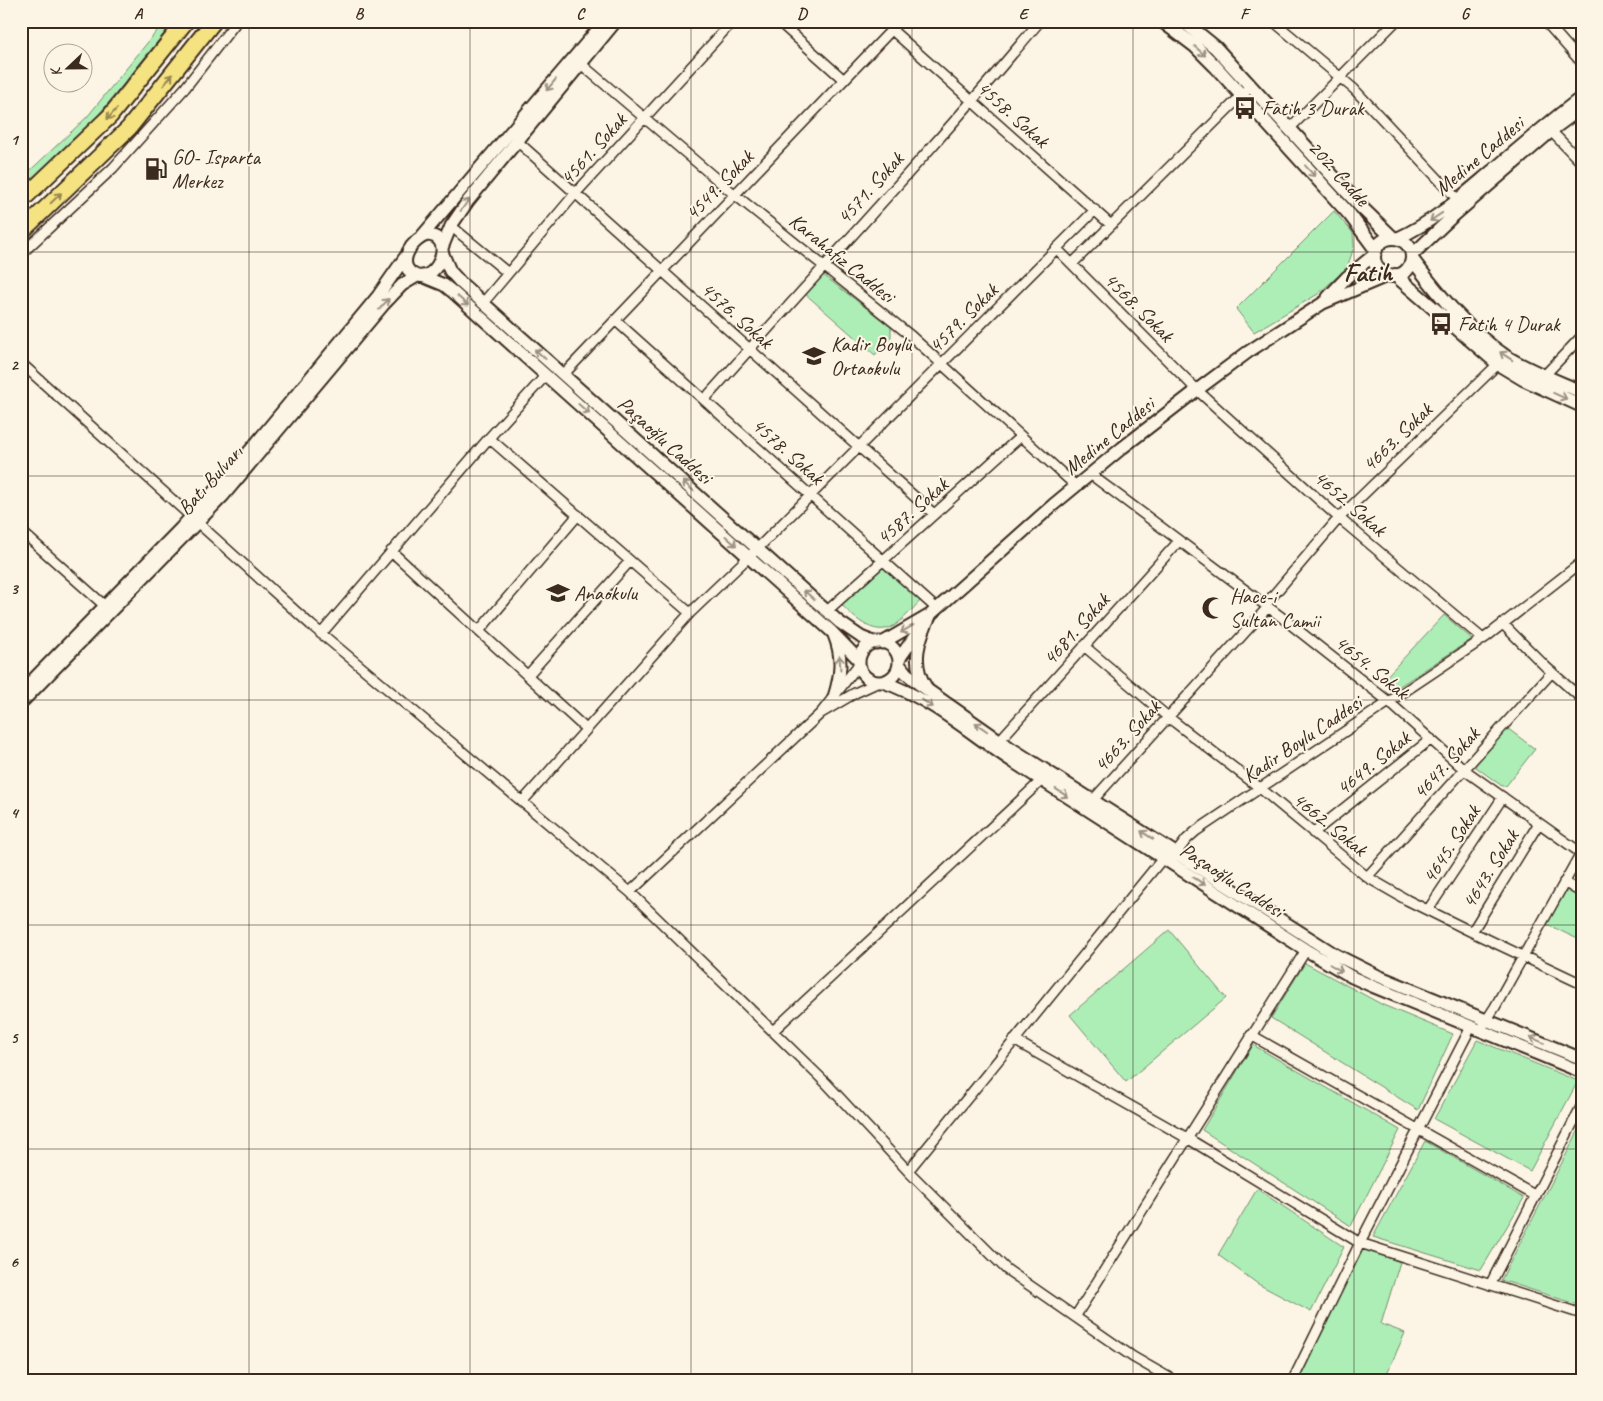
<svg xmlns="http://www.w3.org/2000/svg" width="1603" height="1401" viewBox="0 0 1603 1401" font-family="Caveat,sans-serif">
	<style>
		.green { fill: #adeeb7; stroke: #748c6a }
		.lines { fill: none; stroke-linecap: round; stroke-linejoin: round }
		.minor-casing { stroke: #3b2a1e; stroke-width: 12 }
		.tertiary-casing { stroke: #3b2a1e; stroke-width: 15 }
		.secondary-casing { stroke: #3b2a1e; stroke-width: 16 }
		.trunk-casing { stroke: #3b2a1e; stroke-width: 19 }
		.minor { stroke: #fcf5e5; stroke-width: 9 }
		.tertiary { stroke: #fcf5e5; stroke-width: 11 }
		.secondary { stroke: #fcf5e5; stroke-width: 12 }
		.trunk { stroke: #f5e382; stroke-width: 15 }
		.oneway { stroke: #9c9082 }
		.oneway2 { stroke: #988650 }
		.grid { fill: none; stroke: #3b2a1e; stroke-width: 1; stroke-opacity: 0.55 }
		.labels { text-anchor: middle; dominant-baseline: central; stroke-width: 4; stroke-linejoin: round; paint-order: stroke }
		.poi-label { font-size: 21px; fill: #3b2a1e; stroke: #fcf5e5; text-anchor: start }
		.street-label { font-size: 21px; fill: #3b2a1e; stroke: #fcf5e5 }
		.district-label { font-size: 26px; font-weight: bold; fill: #3b2a1e; stroke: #fcf5e5 }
		.neatline { fill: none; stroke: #3b2a1e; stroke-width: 2 }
		.grid-label { font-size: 16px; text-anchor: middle; font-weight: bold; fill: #3b2a1e }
	</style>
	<rect width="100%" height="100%" fill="#fcf5e5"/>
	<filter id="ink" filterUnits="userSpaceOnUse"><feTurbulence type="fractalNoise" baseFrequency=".02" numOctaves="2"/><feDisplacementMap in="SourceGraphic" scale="10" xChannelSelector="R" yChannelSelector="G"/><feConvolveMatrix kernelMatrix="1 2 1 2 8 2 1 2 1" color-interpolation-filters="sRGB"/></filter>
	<g filter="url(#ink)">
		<path class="green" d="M165 21H174L110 101 93 121 21 189V179L87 117Z
			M1334 211 1353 233 1354 247 1347 268 1318 294 1254 332 1236 309Z
			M818 271 891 327V337L875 355 803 292Z
			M884 564 923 598C915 606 907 616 898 623 877 640 855 619 841 604Z
			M1444 615 1472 639 1392 691 1383 680Z
			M1507 728 1535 749 1506 786H1502L1473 765Z
			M1566 887 1582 897V941L1546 924Z
			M1169 930 1226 998 1126 1082 1070 1015Z
			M1305 963 1383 1005 1453 1034 1418 1110 1271 1018Z
			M1477 1040 1578 1081 1530 1171 1434 1119Z
			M1253 1045 1400 1130 1351 1226 1202 1130Z
			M1582 1124V1306L1501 1280Z
			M1425 1141 1524 1198 1481 1270 1373 1237Z
			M1257 1189 1344 1247 1311 1312 1258 1284 1218 1255Z
			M1362 1248 1400 1262 1381 1324 1405 1333 1384 1380H1298Z"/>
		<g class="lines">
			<defs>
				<path id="minor" d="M778 21 844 80
					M1273 21 1354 89 1458 200
					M1545 21 1582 63
					M892 30 1111 225
					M581 64 734 194 911 336 1076 486
					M1289 129 1396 21
					M1551 131 1582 163
					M517 141 934 514
					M451 226 508 273
					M1057 249 1197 390 1339 518 1483 639
					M21 254 113 168 185 88 237 21
					M1072 264 1246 91
					M483 303 575 194 733 21
					M615 320 937 609
					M21 363 311 625 630 892 827 1084 908 1171 1006 1269 1133 1357 1173 1380
					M563 375 900 21
					M1541 379 1582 336
					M704 400C816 274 932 151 1040 21
					M489 438 690 613
					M1090 474 1280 616 1389 702 1466 771 1581 853
					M21 531 105 606
					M391 551 586 729
					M1265 605 1339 518 1498 364
					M827 611 1021 436
					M1503 624 1546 667 1582 699
					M479 631 578 515
					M321 634 489 438 546 375
					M1084 646 1168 717 1260 788 1367 877 1407 900 1472 932 1582 984
					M859 664 821 713 855 693 879 682
					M528 675 630 561
					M1000 740 1179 541
					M1093 800 1268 607
					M522 802 690 613 757 549 1095 210
					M1313 833 1431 739
					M1173 857 1187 839 1196 831 1486 637 1582 562
					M1367 877 1552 672
					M1564 882 1582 893
					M630 892 821 713
					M1428 910 1503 797
					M1472 932 1539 823
					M1484 1024 1495 1007 1582 851
					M1471 1027 1360 1243 1582 1314
					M773 1031 1042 780
					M1251 1035 1536 1196
					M1014 1040 1187 1138 1360 1243 1293 1380
					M908 1171 1163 858
					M1490 1285 1582 1105
					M1075 1317 1306 950"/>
				<path id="tertiary" d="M427 235C458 236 435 288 413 274 395 263 413 239 427 235Z
					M422 236 605 21
					M1398 238C1435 221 1462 196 1493 170 1522 145 1551 120 1582 97
					M442 248 451 226 468 201 616 21
					M442 252 450 271 461 283 839 622 861 637 876 643
					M1412 255 1451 218 1556 127 1582 108
					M422 276 444 285 454 293 831 631 859 660
					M1328 297 1347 277 1375 254
					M859 662a20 20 0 1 1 40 0a20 20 0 1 1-40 0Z
					M882 643 930 615
					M899 659 922 626
					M899 664 906 673 919 684 1009 747 1336 955 1378 976 1582 1059
					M883 682C931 698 973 736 1015 763 1112 825 1209 887 1306 950L1352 977 1372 986 1582 1072
					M926 687C910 663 919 638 931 614L1053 505 1122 448 1197 390 1248 352 1323 303 1389 275
					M21 692 181 528 238 465 378 296 406 256
					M834 697C841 675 843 657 834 635
					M21 703 223 496 384 304 402 285 417 276"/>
				<path id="secondary" d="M1162 21 1195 46 1215 66 1350 215 1376 250
					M1183 21 1215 47 1360 206 1393 238
					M1374 257a19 19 0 1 1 38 0a19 19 0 1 1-38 0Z
					M1412 259C1439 295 1468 331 1505 356 1529 371 1556 381 1582 392
					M1395 275 1498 364 1523 379 1582 406"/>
				<path id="trunk" d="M21 201 110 116 186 21
					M21 232 129 128 214 21"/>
			</defs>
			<use href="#minor" class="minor-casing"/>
			<use href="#tertiary" class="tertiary-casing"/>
			<use href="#secondary" class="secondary-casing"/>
			<use href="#trunk" class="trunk-casing"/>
			<use href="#minor" class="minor"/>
			<use href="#tertiary" class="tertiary"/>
			<use href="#secondary" class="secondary"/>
			<use href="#trunk" class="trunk"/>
		</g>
		<defs><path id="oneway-shaft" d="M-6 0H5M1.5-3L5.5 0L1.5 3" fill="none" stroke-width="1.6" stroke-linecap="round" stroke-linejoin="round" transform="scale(1.25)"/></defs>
		<g class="oneway">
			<use href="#oneway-shaft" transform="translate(1200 51) rotate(42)"/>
			<use href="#oneway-shaft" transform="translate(551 85) rotate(130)"/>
			<use href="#oneway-shaft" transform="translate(1310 171) rotate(48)"/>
			<use href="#oneway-shaft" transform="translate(465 205) rotate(-53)"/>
			<use href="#oneway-shaft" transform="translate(1436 217) rotate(146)"/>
			<use href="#oneway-shaft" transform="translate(463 301) rotate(42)"/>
			<use href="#oneway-shaft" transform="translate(384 304) rotate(-48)"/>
			<use href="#oneway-shaft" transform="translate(540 354) rotate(-138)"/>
			<use href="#oneway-shaft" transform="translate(1506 356) rotate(-147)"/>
			<use href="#oneway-shaft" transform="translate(1560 396) rotate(24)"/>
			<use href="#oneway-shaft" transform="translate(584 409) rotate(42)"/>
			<use href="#oneway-shaft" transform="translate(688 486) rotate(-138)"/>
			<use href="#oneway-shaft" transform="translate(731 541) rotate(42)"/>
			<use href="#oneway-shaft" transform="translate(809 595) rotate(-138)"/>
			<use href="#oneway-shaft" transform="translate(907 629) rotate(149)"/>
			<use href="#oneway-shaft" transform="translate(840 663) rotate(-94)"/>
			<use href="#oneway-shaft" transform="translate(927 703) rotate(34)"/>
			<use href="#oneway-shaft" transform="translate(981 727) rotate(-145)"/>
			<use href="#oneway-shaft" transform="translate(1062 793) rotate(33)"/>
			<use href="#oneway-shaft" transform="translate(1147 835) rotate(-147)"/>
			<use href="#oneway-shaft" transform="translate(1199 881) rotate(33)"/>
			<use href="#oneway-shaft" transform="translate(1336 968) rotate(30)"/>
			<use href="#oneway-shaft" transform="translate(1537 1040) rotate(-158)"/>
		</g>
		<g class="oneway2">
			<use href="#oneway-shaft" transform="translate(168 80) rotate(-52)"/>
			<use href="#oneway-shaft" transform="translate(112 114) rotate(132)"/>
			<use href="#oneway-shaft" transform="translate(56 198) rotate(-44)"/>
		</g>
	</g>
	<path class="grid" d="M249 21V1380M470 21V1380M691 21V1380M912 21V1380M1133 21V1380M1354 21V1380M21 252H1582M21 476H1582M21 700H1582M21 925H1582M21 1149H1582"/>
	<defs>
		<symbol id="bus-bare" viewBox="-9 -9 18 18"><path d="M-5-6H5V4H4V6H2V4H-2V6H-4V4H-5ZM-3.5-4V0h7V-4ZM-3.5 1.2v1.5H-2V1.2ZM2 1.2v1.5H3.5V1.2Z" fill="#3b2a1e" stroke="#fcf5e5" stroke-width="2.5" paint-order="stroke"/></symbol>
		<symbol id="fuel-bare" viewBox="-9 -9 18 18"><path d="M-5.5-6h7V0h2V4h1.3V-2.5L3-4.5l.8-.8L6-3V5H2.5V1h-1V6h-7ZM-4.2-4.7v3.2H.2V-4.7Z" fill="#3b2a1e" stroke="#fcf5e5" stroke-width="2.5" paint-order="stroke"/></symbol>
		<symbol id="school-bare" viewBox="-9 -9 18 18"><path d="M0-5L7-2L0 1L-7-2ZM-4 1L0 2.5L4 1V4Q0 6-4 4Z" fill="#3b2a1e" stroke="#fcf5e5" stroke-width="2.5" paint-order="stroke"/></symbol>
		<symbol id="mosque-bare" viewBox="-9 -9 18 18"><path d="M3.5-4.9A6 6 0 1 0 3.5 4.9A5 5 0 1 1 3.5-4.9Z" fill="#3b2a1e" stroke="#fcf5e5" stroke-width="2.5" paint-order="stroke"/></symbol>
	</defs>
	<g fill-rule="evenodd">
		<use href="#bus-bare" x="1229" y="92" width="32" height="32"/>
		<use href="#fuel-bare" x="140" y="153" width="32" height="32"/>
		<use href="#bus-bare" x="1425" y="308" width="32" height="32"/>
		<use href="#school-bare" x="798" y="340" width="32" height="32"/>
		<use href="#school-bare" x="542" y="577" width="32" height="32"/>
		<use href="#mosque-bare" x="1197" y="592" width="32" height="32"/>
	</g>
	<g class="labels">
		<g class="poi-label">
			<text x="1262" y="108">Fatih 3 Durak</text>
			<text x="172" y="157">GO- Isparta<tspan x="172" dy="24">Merkez</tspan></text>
			<text x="1458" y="324">Fatih 4 Durak</text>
			<text x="831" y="344">Kadir Boylu<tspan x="831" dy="24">Ortaokulu</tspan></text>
			<text x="574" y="593">Anaokulu</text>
			<text x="1230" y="596">Hace-i<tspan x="1230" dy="24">Sultan Camii</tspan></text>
		</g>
		<g class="street-label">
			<text transform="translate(1013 114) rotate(42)">4558. Sokak</text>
			<text transform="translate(593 149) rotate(-48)">4561. Sokak</text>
			<text transform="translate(1479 156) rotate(-40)">Medine Caddesi</text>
			<text transform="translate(1339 173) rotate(48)">202. Cadde</text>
			<text transform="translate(719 185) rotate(-46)">4549. Sokak</text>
			<text transform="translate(870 188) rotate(-48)">4571. Sokak</text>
			<text transform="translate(842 258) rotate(39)">Karahafız Caddesi</text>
			<text transform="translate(1139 307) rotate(45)">4568. Sokak</text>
			<text transform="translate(737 315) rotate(42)">4576. Sokak</text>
			<text transform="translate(963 318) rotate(-45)">4579. Sokak</text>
			<text transform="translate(1109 436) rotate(-39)">Medine Caddesi</text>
			<text transform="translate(1397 437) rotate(-44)">4663. Sokak</text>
			<text transform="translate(665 440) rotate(42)">Paşaoğlu Caddesi</text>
			<text transform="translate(788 451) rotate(42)">4578. Sokak</text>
			<text transform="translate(210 480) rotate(-48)">Batı Bulvarı</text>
			<text transform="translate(1350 503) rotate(41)">4652. Sokak</text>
			<text transform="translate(912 511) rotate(-42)">4587. Sokak</text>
			<text transform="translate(1076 629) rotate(-48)">4681. Sokak</text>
			<text transform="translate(1372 667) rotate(39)">4654. Sokak</text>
			<text transform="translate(1127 736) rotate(-48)">4663. Sokak</text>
			<text transform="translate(1302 739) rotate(-34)">Kadir Boylu Caddesi</text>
			<text transform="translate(1373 763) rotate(-39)">4649. Sokak</text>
			<text transform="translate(1446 763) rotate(-48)">4647. Sokak</text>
			<text transform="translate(1330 824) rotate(39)">4662. Sokak</text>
			<text transform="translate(1451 844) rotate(-57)">4645. Sokak</text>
			<text transform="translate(1490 869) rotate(-58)">4643. Sokak</text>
			<text transform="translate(1232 880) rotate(33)">Paşaoğlu Caddesi</text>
		</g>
		<g class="district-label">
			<text x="1368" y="272">Fatih</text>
		</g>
	</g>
	<rect width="1603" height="1401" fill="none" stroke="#fcf5e5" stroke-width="55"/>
	<g transform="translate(68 68) rotate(248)"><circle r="24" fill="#fcf5e5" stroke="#afa495"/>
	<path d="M0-4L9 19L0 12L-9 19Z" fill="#3b2a1e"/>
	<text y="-8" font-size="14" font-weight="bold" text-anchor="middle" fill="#3b2a1e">K</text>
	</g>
	<rect x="28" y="28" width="1548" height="1346" class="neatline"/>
	<g class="grid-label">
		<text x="138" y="19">A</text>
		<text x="359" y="19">B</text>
		<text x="580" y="19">C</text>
		<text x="802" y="19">D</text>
		<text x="1023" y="19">E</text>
		<text x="1244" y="19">F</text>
		<text x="1465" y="19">G</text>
		<text x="14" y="145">1</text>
		<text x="14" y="370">2</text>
		<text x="14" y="594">3</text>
		<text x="14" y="818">4</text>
		<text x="14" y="1043">5</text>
		<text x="14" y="1267">6</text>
	</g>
</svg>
